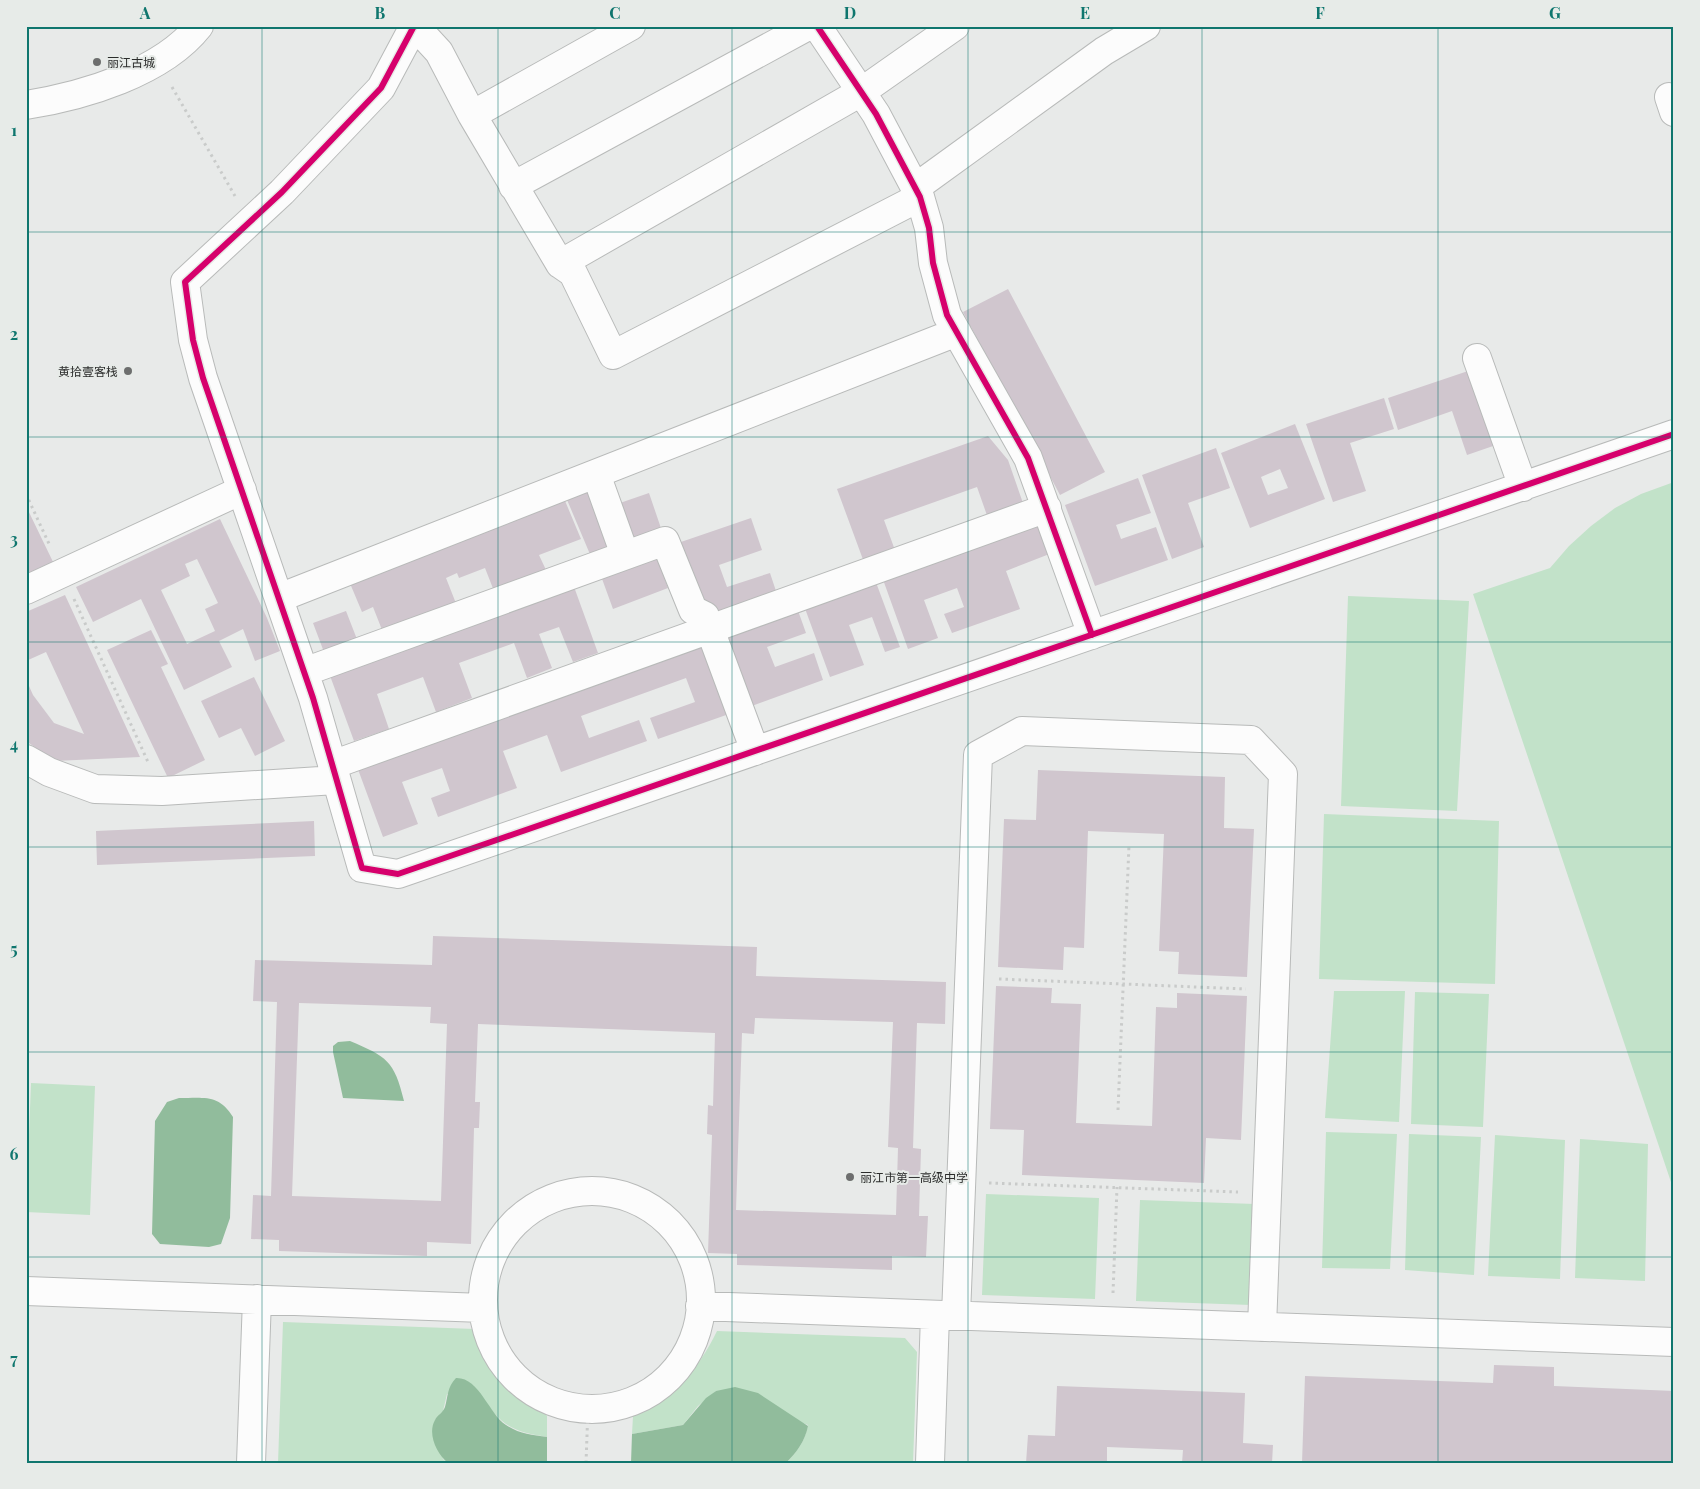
<svg xmlns="http://www.w3.org/2000/svg" width="1700" height="1489" viewBox="0 0 1700 1489" font-family="'Playfair Display','Noto Sans SC',serif">
	<style>
		.green { fill: #c2e2c9 }
		.water { fill: #91bc9c }
		.building { fill: #d0c6ce; fill-rule: evenodd }
		.lines { fill: none; stroke-linecap: round; stroke-linejoin: round }
		.minor-casing { stroke: #b8bab9; stroke-width: 30 }
		.path { stroke: #c9cbca; stroke-width: 3; stroke-dasharray: 2.5 4; stroke-linecap: butt }
		.minor { stroke: #fcfcfc; stroke-width: 28 }
		.cycleway-casing { stroke: #e7ebe8; stroke-width: 9 }
		.cycleway { stroke: #d6006c; stroke-width: 6 }
		.grid { fill: none; stroke: #0f766e; stroke-width: 1; stroke-opacity: 0.55 }
		.poi-dot { fill: #6d6e6e; stroke: #e7ebe8; stroke-width: 2 }
		.labels { text-anchor: middle; dominant-baseline: central; stroke-width: 4; stroke-linejoin: round; paint-order: stroke }
		.poi-label { font-size: 12px; fill: #2b2c2b; stroke: #e7ebe8; text-anchor: start }
		.neatline { fill: none; stroke: #0f766e; stroke-width: 2 }
		.grid-label { font-size: 16px; text-anchor: middle; font-weight: bold; fill: #0f766e }
	</style>
	<rect width="100%" height="100%" fill="#e8eae9"/>
	<path class="green" d="M1674 482V1191L1473 594 1550 568 1569 546 1591 526 1615 508 1641 494Z
		M1348 596 1469 601 1457 811 1341 806Z
		M1324 814 1499 821 1495 984 1319 979Z
		M1334 991H1405L1399 1122 1325 1118Z
		M1415 992 1489 994 1483 1127 1411 1124Z
		M31 1083 95 1086 90 1215 26 1212Z
		M1326 1132 1397 1134 1390 1269 1322 1268Z
		M1409 1134 1481 1137 1474 1275 1405 1270Z
		M1495 1135 1565 1140 1560 1279 1488 1276Z
		M1580 1139 1648 1144 1645 1281 1575 1278Z
		M986 1194 1099 1198 1095 1299 982 1295Z
		M1140 1200 1255 1204 1251 1305 1136 1301Z
		M283 1322 475 1329C484 1369 507 1394 543 1412L547 1416V1437C505 1431 500 1422 476 1389L447 1394 443 1411 435 1420 443 1459 448 1463H278Z
		M717 1331 905 1338 917 1352 913 1463H786C797 1452 805 1441 808 1425L716 1391 698 1406 683 1425 632 1434 633 1416C672 1397 698 1371 717 1331Z"/>
	<path class="water" d="M350 1041C387 1057 394 1060 404 1101L343 1098 333 1052V1046L338 1042Z
		M179 1098C204 1098 219 1094 233 1117L230 1218 221 1244 209 1247 160 1244 152 1234 155 1121 167 1102Z
		M456 1378C479 1377 489 1414 506 1425 519 1434 532 1435 547 1437V1463H448C437 1454 427 1434 435 1420 437 1415 443 1413 445 1407 448 1397 447 1387 456 1378Z
		M735 1387 758 1393 808 1426C805 1441 797 1452 786 1463H631L632 1434 683 1425 706 1398 716 1391Z"/>
	<path class="building" d="M1008 289 1105 472 1060 495 963 312Z
		M1471 370 1496 445 1467 455 1452 411 1398 430 1388 398Z
		M1384 398 1394 429 1350 443 1366 491 1333 502 1306 424Z
		M1295 424 1325 499 1250 528 1221 453ZM1280 469 1288 488 1268 495 1261 477Z
		M988 436 1008 460 1025 509 989 521 977 487 884 520 896 553 865 565 837 489Z
		M1216 448 1230 488 1188 503 1204 547 1172 559 1142 475Z
		M1138 478 1151 513 1116 525 1121 539 1156 527 1168 560 1095 586 1065 505Z
		M590 485 617 549 592 559 565 495Z
		M649 493 664 537 632 548 617 504Z
		M563 496 581 539 539 555 546 570 494 591 485 568 459 578 457 573 446 578 459 611 386 640 373 607 362 612 349 581Z
		M26 506 55 566 31 577 26 567Z
		M1039 517 1052 553 1006 571 1020 609 952 633 944 614 964 607 957 588 924 600 938 638 908 649 881 574Z
		M751 518 762 550 719 565 727 587 770 573 777 594 711 616 701 608 678 543Z
		M220 519 267 618 280 651 255 661 243 629 219 641 232 667 184 690 141 599 93 622 76 587ZM197 559 218 603 205 609 215 631 187 644 161 590 190 576 185 564Z
		M656 555 668 588 613 609 601 576Z
		M874 577 900 647 885 652 872 617 849 625 864 665 830 677 803 603Z
		M573 584 598 653 573 662 559 627 539 634 552 668 527 678 514 643 459 663 472 698 436 712 423 677 377 694 389 729 354 741 329 673Z
		M65 595 140 757 55 761 26 741V688L29 686 33 695 54 723 84 734 46 652 26 661V612Z
		M796 605 806 633 767 647 775 667 814 653 823 680 749 707 722 632Z
		M346 611 360 647 327 660 313 623Z
		M151 630 168 664 161 667 205 760 168 778 107 650Z
		M701 638 729 714 658 739 650 718 695 702 686 678 581 716 589 738 639 720 647 741 561 772 547 735 503 751 517 788 438 817 431 798 450 791 442 768 402 782 418 824 383 837 356 764Z
		M254 677 285 741 255 756 241 728 219 738 201 701Z
		M1038 770 1225 777 1224 828 1254 829 1247 977 1178 974 1179 952 1159 951 1164 834 1088 831 1084 948 1064 947 1063 970 998 967 1004 819 1036 820Z
		M314 821 315 856 97 865 96 831Z
		M433 936 757 947 756 976 946 982 945 1024 917 1023 913 1148 921 1149 919 1216H928L926 1257 892 1256V1270L737 1265V1254L708 1253 712 1135 707 1134 708 1105 713 1106 715 1033 478 1024 475 1102H480L479 1128H474L471 1244 427 1242V1256L279 1251V1240L251 1239 253 1195 271 1196 277 1002 253 1001 255 960 432 965ZM299 1003 431 1007 430 1023 447 1024 441 1201 292 1196ZM755 1018 893 1022 888 1147 898 1148 896 1215 736 1210 742 1033 754 1034Z
		M996 986 1052 988 1051 1003 1081 1004 1076 1123 1152 1126 1156 1007 1177 1008V993L1247 996 1241 1140 1206 1138 1204 1183 1022 1175 1024 1130 990 1129Z
		M1494 1365 1554 1367V1386L1674 1391V1463H1302L1305 1376 1493 1383Z
		M1057 1386 1245 1393 1243 1443 1273 1445 1272 1463H1182L1183 1450 1107 1447V1463H1026L1028 1435 1055 1436Z"/>
	<g class="lines">
		<defs>
			<path id="minor" d="M414 26 381 88 282 192 185 282 193 340 203 378 313 698 362 868 398 874 1674 434
				M415 26 439 52 472 115 560 264 573 273 613 355 920 197
				M817 26 876 114 920 197 929 228 933 263 947 315 1028 458 1092 635
				M1669 97 1674 112
				M26 105C83 96 162 73 199 26
				M472 115 631 26
				M513 186 808 26
				M915 188 1104 51 1146 26
				M560 264 861 92 955 26
				M1477 358 1523 487
				M596 474 625 555
				M26 590 242 490
				M279 598 957 332
				M304 672 665 541 693 610 705 616 755 751
				M26 759 49 772 95 789 162 791 336 780
				M332 765 1047 508
				M483 1300a109 109 0 1 1 218 0a109 109 0 1 1-218 0Z
				M26 1291 483 1308
				M700 1306 1674 1342
				M956 1315 978 755 1022 731 1251 740 1283 774 1262 1327
				M251 1463 257 1299
				M930 1463 935 1315"/>
		</defs>
		<use href="#minor" class="minor-casing"/>
		<path class="path" d="M172 87 235 196
			M26 494 50 546
			M74 599 148 762
			M999 979 1246 989
			M1118 1110 1129 845
			M989 1183 1238 1192
			M1113 1293 1117 1187
			M586 1463 588 1408"/>
		<use href="#minor" class="minor"/>
		<defs>
			<path id="cycleway" d="M414 26 381 88 282 192 185 282 193 340 203 378 313 698 362 868 398 874 1674 434
				M817 26 876 114 920 197 929 228 933 263 947 315 1028 458 1092 635"/>
		</defs>
		<use href="#cycleway" class="cycleway-casing"/>
		<use href="#cycleway" class="cycleway"/>
	</g>
	<path class="grid" d="M262 26V1463M498 26V1463M732 26V1463M968 26V1463M1202 26V1463M1438 26V1463M26 232H1674M26 437H1674M26 642H1674M26 847H1674M26 1052H1674M26 1257H1674"/>
	<g class="poi-dot">
		<circle cx="97" cy="62" r="5"/>
		<circle cx="128" cy="371" r="5"/>
		<circle cx="850" cy="1177" r="5"/>
	</g>
	<g class="labels">
		<g class="poi-label">
			<text x="107" y="62">丽江古城</text>
			<text x="118" y="371" text-anchor="end">黄拾壹客栈</text>
			<text x="860" y="1177">丽江市第一高级中学</text>
		</g>
	</g>
	<rect width="1700" height="1489" fill="none" stroke="#e7ebe8" stroke-width="55"/>
	<rect x="28" y="28" width="1644" height="1434" class="neatline"/>
	<g class="grid-label">
		<text x="145" y="19">A</text>
		<text x="380" y="19">B</text>
		<text x="615" y="19">C</text>
		<text x="850" y="19">D</text>
		<text x="1085" y="19">E</text>
		<text x="1320" y="19">F</text>
		<text x="1555" y="19">G</text>
		<text x="14" y="136">1</text>
		<text x="14" y="340">2</text>
		<text x="14" y="545">3</text>
		<text x="14" y="750">4</text>
		<text x="14" y="955">5</text>
		<text x="14" y="1160">6</text>
		<text x="14" y="1365">7</text>
	</g>
</svg>
